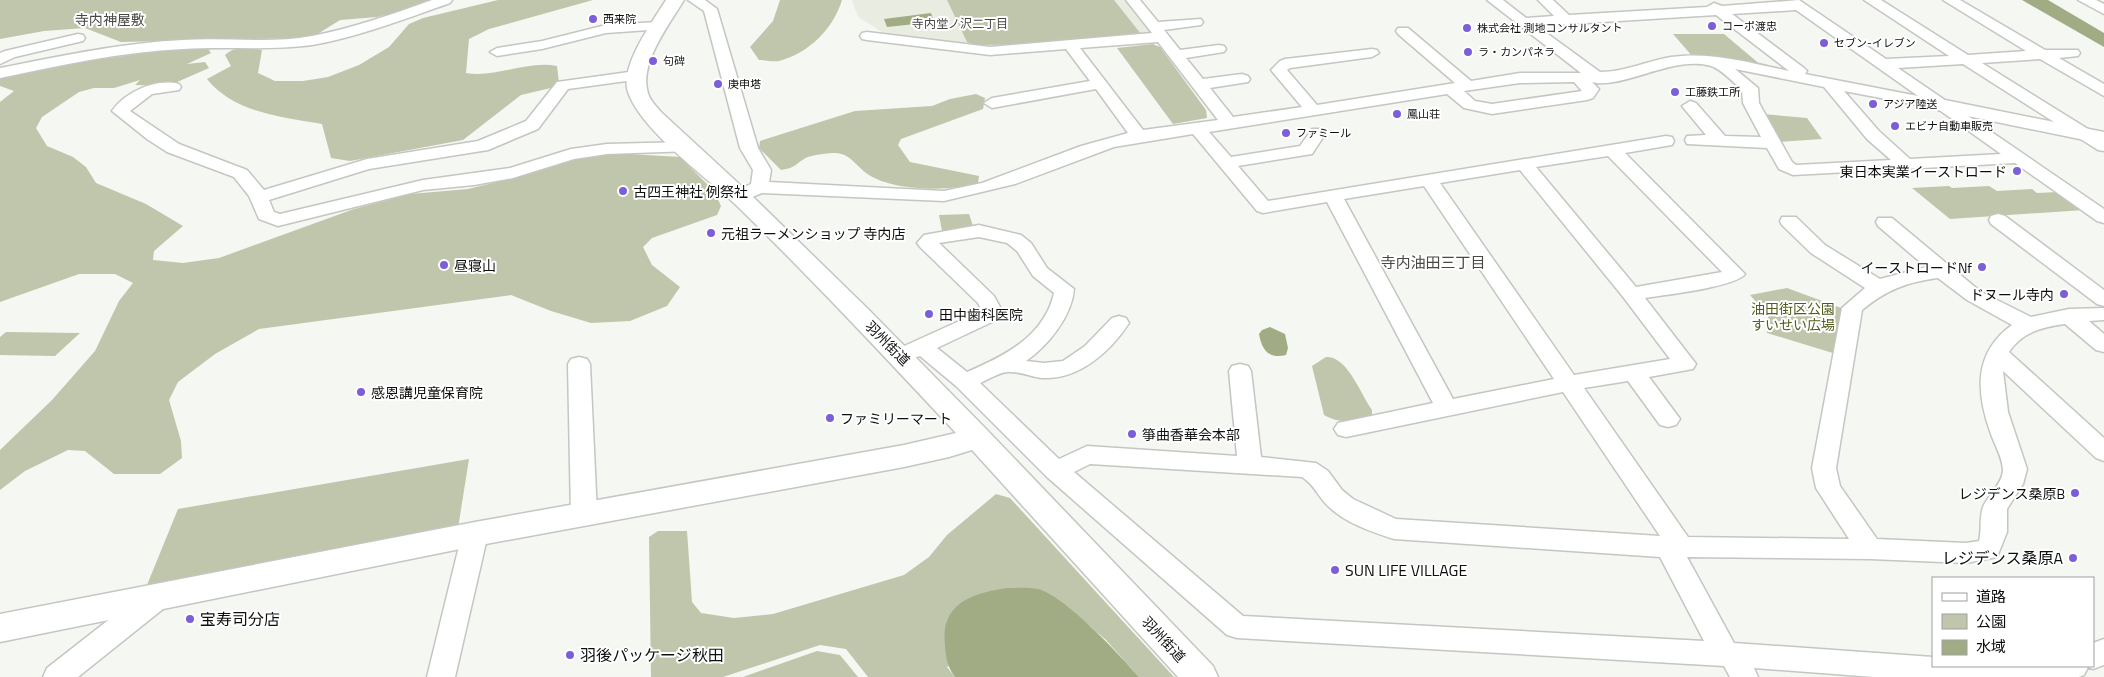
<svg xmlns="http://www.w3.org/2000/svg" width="2104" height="677" viewBox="0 0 2104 677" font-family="'Titillium Web','Noto Sans JP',sans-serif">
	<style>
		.built { fill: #e9ece0 }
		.green { fill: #bfc6ab }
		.water { fill: #a2ac84 }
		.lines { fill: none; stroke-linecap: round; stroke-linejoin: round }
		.minor-casing { stroke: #c4c6c1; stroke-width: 3 }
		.tertiary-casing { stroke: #c4c6c1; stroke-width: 3 }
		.minor { fill: #fff; fill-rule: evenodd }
		.tertiary { fill: #fff; fill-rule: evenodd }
		.poi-dot { fill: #7b5ed8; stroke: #fff; stroke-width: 2 }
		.labels { text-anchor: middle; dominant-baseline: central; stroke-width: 4; stroke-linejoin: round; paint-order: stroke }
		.far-poi-label { font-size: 11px; fill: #0e0f0d; stroke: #fff; text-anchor: start }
		.far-neighbourhood-label { font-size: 12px; fill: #484945; stroke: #fff }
		.far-quarter-label { font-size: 14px; fill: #484945; stroke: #fff }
		.poi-label { font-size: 14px; fill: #0e0f0d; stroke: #fff; text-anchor: start }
		.park-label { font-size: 14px; fill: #515c1d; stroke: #fff }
		.street-label { font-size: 14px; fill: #0e0f0d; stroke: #fff }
		.neighbourhood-label { font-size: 15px; fill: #484945; stroke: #fff }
		.near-poi-label { font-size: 16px; fill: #0e0f0d; stroke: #fff; text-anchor: start }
	</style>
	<rect width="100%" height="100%" fill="#f5f7f2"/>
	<path class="built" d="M852 0H1128L1152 36 1045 45H960L887 35 858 17Z"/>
	<path class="green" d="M0 0H433L415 8 377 17 340 20 316 35 296 38 121 42 85 28 44 31 0 39Z
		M498 0H593L489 29 469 39 466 73C497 78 527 60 557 66L559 83 555 87 521 95 463 140 350 161 331 158 322 124C282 117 234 113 207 79L231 66 225 55C235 45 249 48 262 50L258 73 275 81H303L328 77 359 65 389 47 409 24 423 18Z
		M780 0H842C833 29 809 53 779 61 773 62 765 60 759 60L750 47 773 21Z
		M947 0H1114L1141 34 1051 44 976 45 967 42Z
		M1673 34H1724L1762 66 1693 57Z
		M1153 44 1160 47 1206 110 1207 118 1173 124 1117 48Z
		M207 47 211 53 187 64 205 62 209 68 168 86 135 85 140 80 114 88H94L79 92 42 117 36 128 47 146 73 157 86 167 96 183 146 204 183 226 154 251 153 260 183 263 219 258 354 209 410 194 468 189 509 179 575 158 613 153 680 157 714 191 721 206 717 215 652 238 643 247 652 265 680 287 667 306 630 321 591 323 551 311 511 295 259 329 215 354 178 382 169 400 181 441 182 458 160 474H114L85 451 68 450 25 471 0 490V450L52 400 95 351 119 301 133 283 115 274H79L0 302V102L14 91 0 86V79L52 66 174 49Z
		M976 94 985 98 983 109 901 139 898 145 910 162 979 176 978 183C951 192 894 191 869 175 857 168 851 153 835 153 828 153 814 155 808 157 795 163 797 168 781 170L759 148 760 141 855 111 932 106 950 99Z
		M1762 114 1807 118 1822 139 1777 142Z
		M1949 186 1952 188 1989 186 1997 191 2032 189 2037 193 2058 192 2084 210 1950 219 1912 188Z
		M969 214 973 226 942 231 939 215Z
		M1787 288 1844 309 1836 354 1767 333 1768 315 1750 295Z
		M6 332 80 333 55 356 0 355V337Z
		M1326 357C1347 355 1361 395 1372 410V415C1353 421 1342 425 1324 415L1312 366Z
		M469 459 458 528 147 585 178 509Z
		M996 494 1010 498 1174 677H1139L1106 640 1068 607 947 667 955 677H868L846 649 820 645 723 677H651L649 537 658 531H687L692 602 701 613 734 618 773 614 904 575 929 557 947 535Z
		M817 651 840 655 858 677H743Z"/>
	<path class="water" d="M2022 0H2048L2104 33V47Z
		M931 13 934 22 887 27 884 19Z
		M1270 327 1285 334 1288 348 1286 355C1268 359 1262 350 1259 334L1262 330Z
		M1007 588C1016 588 1028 587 1038 589 1065 596 1120 655 1139 677H955C947 666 946 658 945 645 940 603 973 593 1007 588Z"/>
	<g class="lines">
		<defs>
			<path id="minor" d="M432 0H452L450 3C408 18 355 38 312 45 270 51 226 46 183 49 121 52 61 65 0 78V68C61 56 121 43 183 40 226 37 270 44 312 36 353 28 393 14 432 0Z
				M688 0H705L717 9 758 148 771 170 769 182 944 191 982 183 1081 146 1128 133 1096 89 992 108 984 103 992 98 1090 81 1066 49 990 55 867 40 862 39 860 36 862 33 867 32 990 47 1152 33 1126 0H1140L1158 22 1201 19 1203 22 1201 25 1164 30 1180 50 1219 45 1224 46 1226 49 1224 52 1186 58 1203 79 1242 74 1248 76 1250 79 1248 82 1210 88 1233 117 1302 107 1271 70 1280 61 1285 59 1372 49 1377 50 1379 53 1372 57 1290 68 1287 70 1317 105 1455 83 1398 34 1396 31 1398 28H1408L1471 81 1520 73H1581L1487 0H1503L1526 18 1554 16 1538 0H1553L1569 15 1707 7 1714 3 1722 6 1799 0 1886 59 1949 56 1864 0H1881L1968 55 2026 51 1943 0H1960L2045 50H2078L2080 53 2078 56 2059 58 2104 84V96L2040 59 1982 63 2104 139V151L2098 150 1963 64 1898 68 2104 209V223L2097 221 2015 163 1793 175 1779 169 1767 148 1687 144 1685 140 1687 136 1706 135 1682 106 1690 101 1696 103 1725 136 1761 137 1743 103 1742 90C1734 83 1721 69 1711 66 1673 55 1622 90 1592 82L1599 89 1593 98 1587 100 1492 114 1464 108 1447 94 1209 132 1231 157 1300 146 1312 129H1324L1326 133 1312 154 1238 166 1268 201 1666 136 1672 137 1674 141 1672 145 1625 153 1745 274C1736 287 1663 295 1645 298L1696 364 1693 369 1649 377 1680 419 1676 425 1668 427 1660 425 1628 381 1584 388 1688 537 1849 539 1816 488 1812 468 1842 308 1865 288 1811 253 1782 225 1780 221 1782 217H1796L1825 245 1880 279 1926 267 1878 226 1876 222 1878 218H1892L1981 292 2031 317 2069 309 2104 308V320L2089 321 2104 334V352L2096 350 2065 324C2043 327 2022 332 2009 352L2104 438V461L2096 458 2003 371 2008 412 2027 469 2023 484 2007 509V532L1997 557 1966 563 1870 559 1687 557 1734 643 1933 657V666H2093V643L2104 639V665L2093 669 2088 667 2084 675 2079 677H1874L1754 668 1758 677H1730L1724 666 1237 638 1227 635 1047 477 956 386 920 356 910 359 902 357 899 352 902 347 977 313 980 307 978 303 920 247 917 243 924 235 979 225 1021 235 1031 243 1047 268 1074 289C1072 316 1048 346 1026 361L1044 363 1063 361 1085 346 1112 318 1119 316 1126 318 1129 323C1110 352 1079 380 1042 378 1031 377 1019 371 1008 372 1000 372 987 380 980 383L1059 459 1087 446 1237 456 1229 371 1232 366 1240 364 1248 366 1251 371 1261 457 1316 463 1328 471 1342 490 1353 499 1396 519 1660 536 1563 392 1346 437 1338 435 1334 429 1338 423 1433 403 1327 202 1263 213 1257 211 1193 134 1114 147 1015 184 944 201 762 193 745 200H733L730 196 733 192 751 184 753 170 740 148 704 11ZM1796 10 1918 96 1805 74 1807 71 1804 68 1732 14ZM1716 15 1789 71C1751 63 1710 51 1671 57 1647 61 1625 72 1600 72L1537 26ZM1158 42 1218 120 1143 130 1080 48ZM1735 69 1824 87 1867 139 1891 160 1796 165 1792 162 1759 103 1758 88ZM1574 82 1582 91 1492 104 1475 101 1464 91 1520 83ZM1844 91 1938 109 2001 154 1910 159 1879 131ZM1608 156 1722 272 1636 287 1536 167ZM1520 170 1624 298 1670 359 1574 375 1440 183ZM1424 186 1554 379 1453 399 1344 199ZM979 237 1007 243 1017 251 1033 276 1054 293C1044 337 1004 356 967 372L937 348 992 322 1000 307 994 296 939 243ZM1938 278 1967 300 2012 325C1973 353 1976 393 1991 434 1995 446 2003 458 2003 471 2002 484 1988 495 1983 507 1979 518 1982 530 1979 541L1966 543 1877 539 1840 486 1836 468 1862 310C1886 290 1907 282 1938 278ZM1090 464 1302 477C1315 485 1318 497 1328 506 1345 523 1372 532 1394 539L1660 557 1704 641 1243 616 1074 472Z
				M2078 0H2096L2104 4V14Z
				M658 22 663 23 665 26 663 29 606 33 542 49 497 56 490 52 497 48 542 41 606 25Z
				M78 34 83 35 85 38 83 41 15 57 0 64V53L5 51Z
				M636 71 644 76 641 79 568 89 538 129 488 150 369 169 269 200 274 212 280 214 423 180 510 168 571 149 607 144 685 142 691 143 694 147 691 151 607 154 574 159 513 178 474 185 423 190 278 226 259 219 249 196 234 177 167 152 147 139 112 111C125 92 156 78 179 84L181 87 179 90 152 94 130 111 179 144 247 170 264 190 367 159 478 141 526 121 557 82Z
				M1998 214 2005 216 2104 290V306L2097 304 1991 224 1989 220 1991 216Z
				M579 357 587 359 590 364 597 514 593 521 584 524 575 521 571 514 568 364 571 359Z
				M475 524 484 527 488 534 455 677H427L462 534 466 527Z
				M158 586 168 589 171 597 168 605 78 677H43L47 668 148 589Z"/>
			<path id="tertiary" d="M666 0H684C670 23 641 61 647 89 648 98 655 105 661 112L750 194 869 310 987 430 1213 666 1218 677H1178L972 450 949 457 904 467 475 546 0 642V614L475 522 904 445 956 433C884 356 811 278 735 204 705 176 641 130 628 92 619 67 653 21 666 0Z
				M1945 100 2104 132V144L1938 110 1935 106 1938 102Z"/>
		</defs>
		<use href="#minor" class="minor-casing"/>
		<use href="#tertiary" class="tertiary-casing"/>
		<use href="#minor" class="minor"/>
		<use href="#tertiary" class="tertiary"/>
	</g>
	<g class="poi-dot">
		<circle cx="593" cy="19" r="5"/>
		<circle cx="1712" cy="26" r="5"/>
		<circle cx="1467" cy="28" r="5"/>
		<circle cx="1824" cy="43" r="5"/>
		<circle cx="1468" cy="52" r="5"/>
		<circle cx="653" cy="61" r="5"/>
		<circle cx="718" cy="84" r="5"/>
		<circle cx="1675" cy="92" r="5"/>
		<circle cx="1873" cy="104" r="5"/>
		<circle cx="1397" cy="114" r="5"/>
		<circle cx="1895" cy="126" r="5"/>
		<circle cx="1286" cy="133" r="5"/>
		<circle cx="2017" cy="171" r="5"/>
		<circle cx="623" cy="191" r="5"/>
		<circle cx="711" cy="233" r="5"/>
		<circle cx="444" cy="265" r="5"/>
		<circle cx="1982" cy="267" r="5"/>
		<circle cx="2064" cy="294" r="5"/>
		<circle cx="929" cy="314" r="5"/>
		<circle cx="361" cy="392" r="5"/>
		<circle cx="830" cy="418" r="5"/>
		<circle cx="1132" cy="434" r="5"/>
		<circle cx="2075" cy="493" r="5"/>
		<circle cx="2073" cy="558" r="5"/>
		<circle cx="1335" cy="570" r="5"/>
		<circle cx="190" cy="619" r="5"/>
		<circle cx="570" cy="655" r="5"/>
	</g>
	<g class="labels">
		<g class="far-poi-label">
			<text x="603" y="19">西来院</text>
			<text x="1722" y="26">コーポ渡忠</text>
			<text x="1477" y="28">株式会社 測地コンサルタント</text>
			<text x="1834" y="43">セブン-イレブン</text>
			<text x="1478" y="52">ラ・カンパネラ</text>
			<text x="663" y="61">句碑</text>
			<text x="728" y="84">庚申塔</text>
			<text x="1685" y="92">工藤鉄工所</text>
			<text x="1883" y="104">アジア陸送</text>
			<text x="1407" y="114">鳳山荘</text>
			<text x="1905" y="126">エビナ自動車販売</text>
			<text x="1296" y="133">ファミール</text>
		</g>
		<g class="far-neighbourhood-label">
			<text x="960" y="23">寺内堂ノ沢二丁目</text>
		</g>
		<g class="far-quarter-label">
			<text x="110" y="19">寺内神屋敷</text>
		</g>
		<g class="poi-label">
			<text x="2007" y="171" text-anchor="end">東日本実業イーストロード</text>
			<text x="633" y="191">古四王神社 例祭社</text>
			<text x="721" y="233">元祖ラーメンショップ 寺内店</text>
			<text x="454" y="265">昼寝山</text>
			<text x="1972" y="267" text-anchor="end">イーストロードNf</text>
			<text x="2054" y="294" text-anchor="end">ドヌール寺内</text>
			<text x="939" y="314">田中歯科医院</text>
			<text x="371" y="392">感恩講児童保育院</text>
			<text x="840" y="418">ファミリーマート</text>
			<text x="1142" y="434">箏曲香華会本部</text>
			<text x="2065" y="493" text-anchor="end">レジデンス桑原B</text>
		</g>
		<g class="park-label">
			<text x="1793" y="308">油田街区公園<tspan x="1793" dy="16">すいせい広場</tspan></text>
		</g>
		<g class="street-label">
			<text transform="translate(888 343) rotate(45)">羽州街道</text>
			<text transform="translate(1164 639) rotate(47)">羽州街道</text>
		</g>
		<g class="neighbourhood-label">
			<text x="1433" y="262">寺内油田三丁目</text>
		</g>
		<g class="near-poi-label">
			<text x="2063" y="558" text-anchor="end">レジデンス桑原A</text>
			<text x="1345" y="570">SUN LIFE VILLAGE</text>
			<text x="200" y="619">宝寿司分店</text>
			<text x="580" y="655">羽後パッケージ秋田</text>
		</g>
	</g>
	<rect x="1932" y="577" width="162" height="90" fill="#ffffff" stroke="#9f9f9e"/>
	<rect x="1942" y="593" width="25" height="8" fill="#ffffff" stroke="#9f9f9e"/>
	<text x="1976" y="602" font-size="15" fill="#0e0f0d">道路</text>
	<rect x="1942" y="614" width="25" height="15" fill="#bfc6ab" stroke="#9f9f9e"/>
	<text x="1976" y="627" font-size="15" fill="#0e0f0d">公園</text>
	<rect x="1942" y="640" width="25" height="15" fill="#a2ac84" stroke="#9f9f9e"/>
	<text x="1976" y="652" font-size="15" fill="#0e0f0d">水域</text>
</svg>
